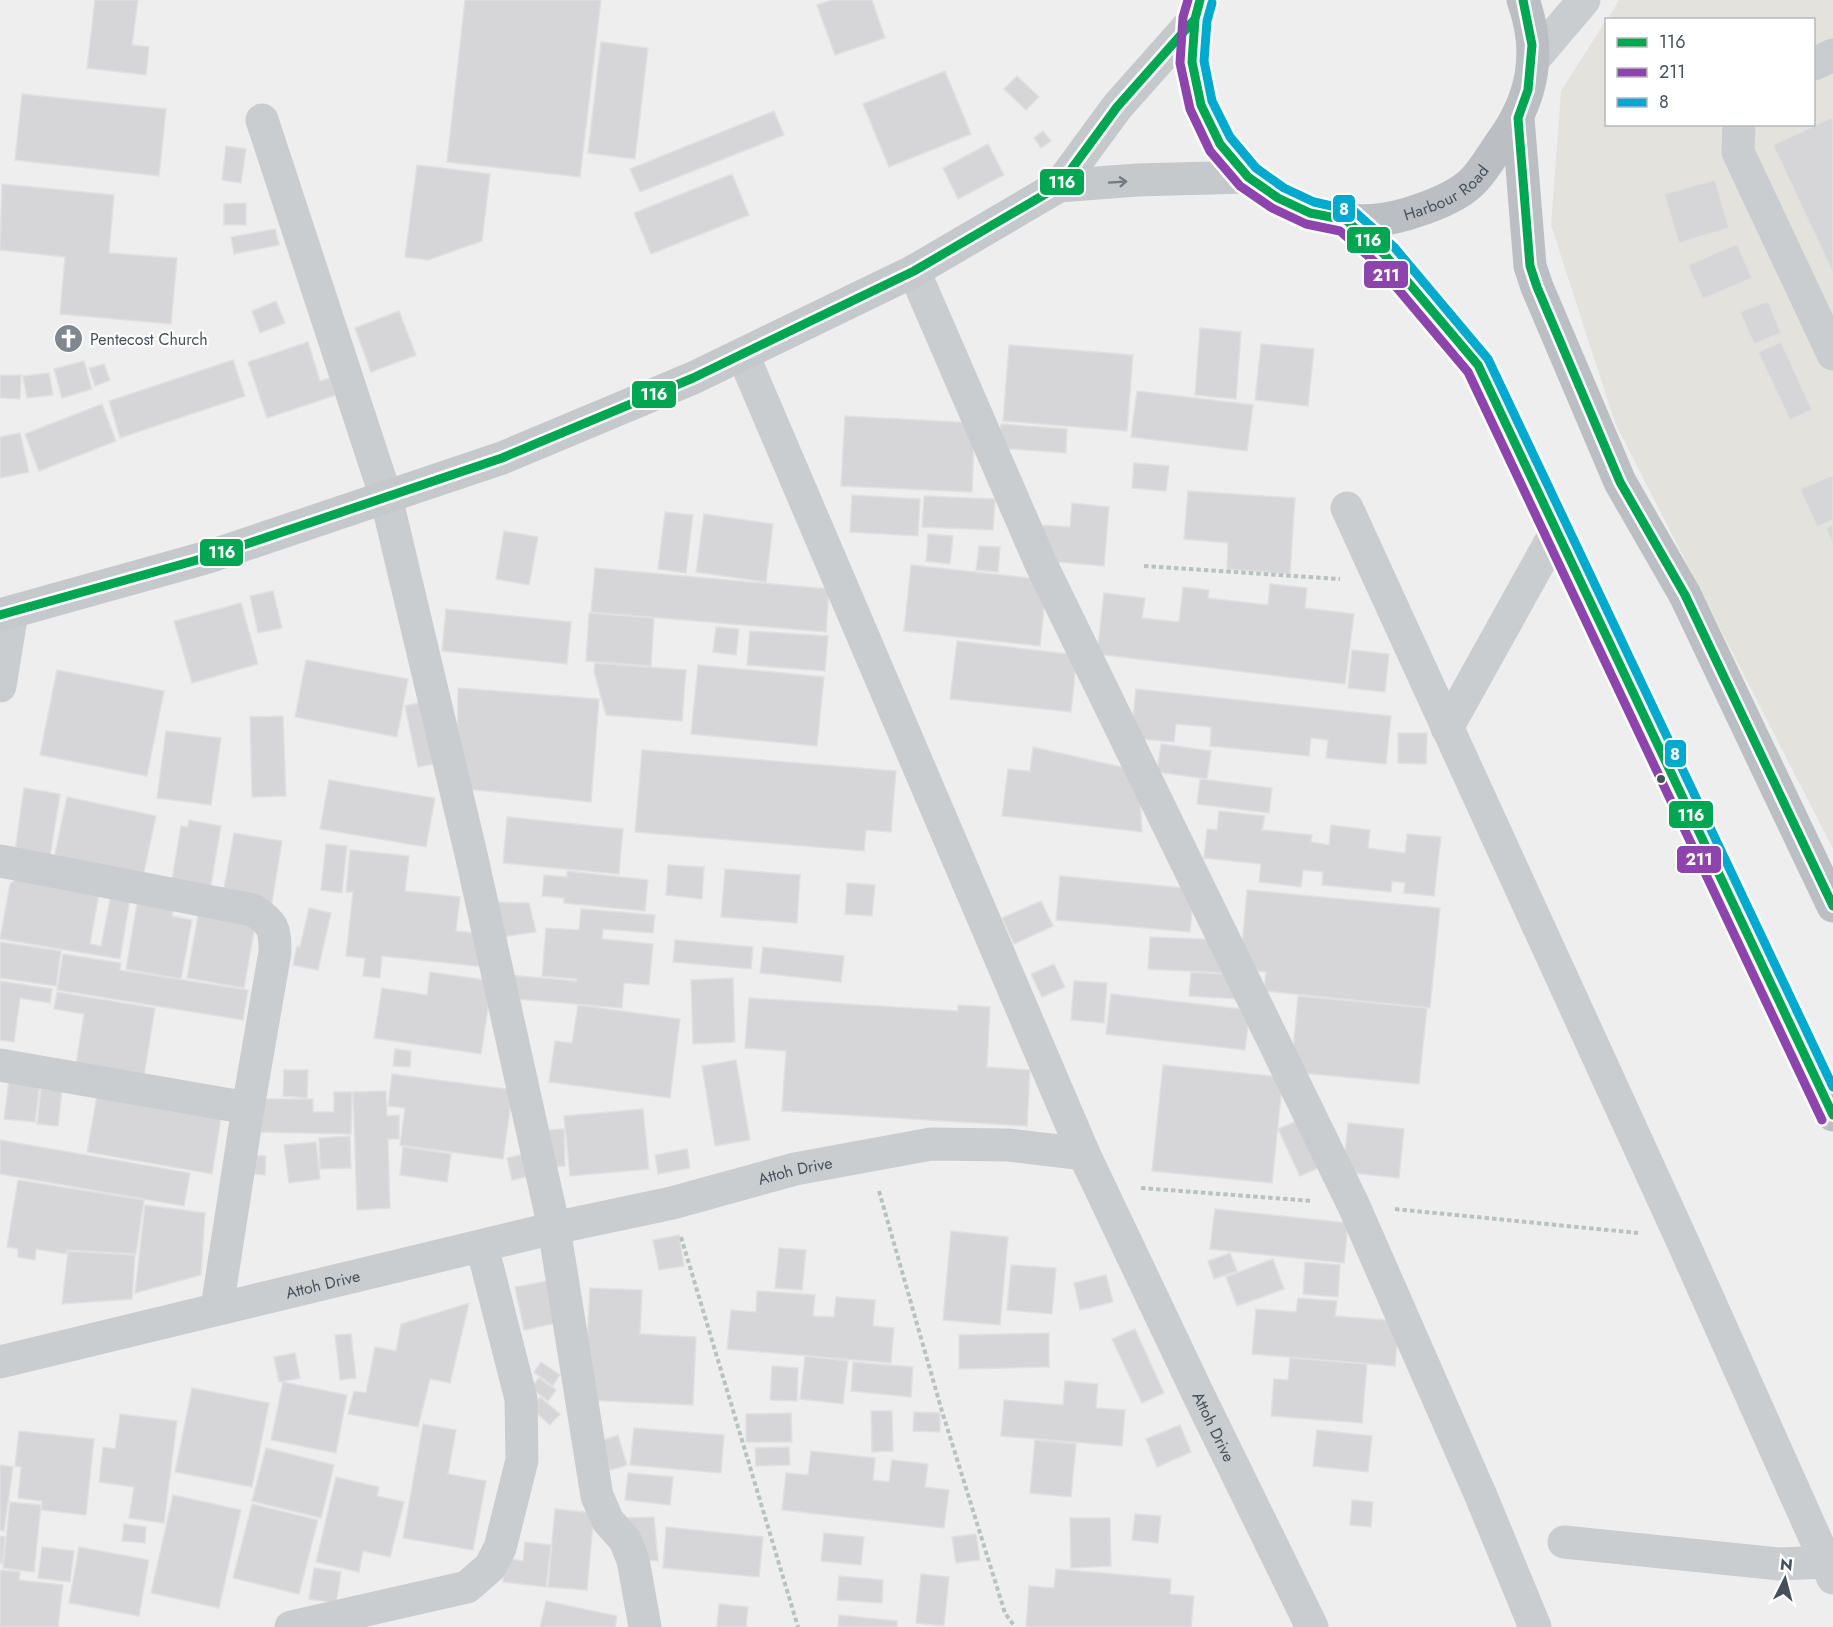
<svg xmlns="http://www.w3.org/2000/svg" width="1833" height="1627" viewBox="0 0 1833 1627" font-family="Jost,sans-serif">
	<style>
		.commercial { fill: #e4e2dc }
		.building { fill: #d6d6d8; stroke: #e0e0e1; stroke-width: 1.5 }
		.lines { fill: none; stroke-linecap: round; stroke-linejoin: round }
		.path { stroke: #b8c3bf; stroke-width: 4; stroke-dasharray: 4.5 3; stroke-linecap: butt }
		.minor { stroke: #cacdcf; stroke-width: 33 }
		.major { stroke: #c6c9cc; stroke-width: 33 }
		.highway { stroke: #bbbfc4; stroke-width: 33 }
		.bus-1-casing { stroke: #fff; stroke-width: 14 }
		.bus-2-casing { stroke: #fff; stroke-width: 14 }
		.bus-3-casing { stroke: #fff; stroke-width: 14 }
		.bus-1 { stroke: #00a651; stroke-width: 9 }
		.bus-2 { stroke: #8e44ad; stroke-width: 9 }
		.bus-3 { stroke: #00a9ce; stroke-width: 9 }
		.oneway { stroke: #737a82 }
		.bus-dot { fill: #46505a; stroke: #fff; stroke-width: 2 }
		.labels { text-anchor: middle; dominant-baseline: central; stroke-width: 4.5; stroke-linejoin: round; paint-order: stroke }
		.street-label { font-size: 16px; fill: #46505a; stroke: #fff }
		.poi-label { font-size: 16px; fill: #46505a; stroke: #fff; text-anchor: start }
		.line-badge { stroke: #fff; stroke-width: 2 }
		.badge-label { font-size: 16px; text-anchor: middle; font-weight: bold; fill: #fff }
	</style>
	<rect width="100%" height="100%" fill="#efeeee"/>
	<path class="commercial" d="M1619 0H1833V849L1615 423 1551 225 1561 91 1606 20V124H1814V20H1607Z"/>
	<path class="building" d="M95 0H138L132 45 149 47 146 75 87 68Z
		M465 0H601L580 177 447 162Z
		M832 0H872L885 38 835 55 817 5Z
		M601 42 648 48 635 159 588 153Z
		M945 71 971 134 889 167 863 104Z
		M1017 76 1039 97 1026 110 1004 89Z
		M22 94 166 109 159 176 15 160Z
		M774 111 784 135 640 192 630 169Z
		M1833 117V273L1773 145Z
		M1043 131 1051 141 1041 148 1034 138Z
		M988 144 1004 175 958 199 943 168Z
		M226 146 246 149 241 183 222 180Z
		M417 165 490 174 482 241 428 260 405 257Z
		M732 174 749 215 651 254 634 213Z
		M1715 180 1729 228 1679 243 1664 194Z
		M2 184 114 195 109 253 177 258 171 324 60 314 65 257 0 250Z
		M246 203V225H224V204Z
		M275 229 279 245 234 254 231 237Z
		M1737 244 1752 278 1703 299 1688 265Z
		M276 301 285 323 260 333 252 311Z
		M1768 301 1781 333 1754 344 1740 312Z
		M399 311 416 355 371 372 355 328Z
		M1200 328 1241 332 1236 399 1195 395Z
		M308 342 320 381 330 378 336 395 267 418 248 362Z
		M1781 342 1812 410 1790 420 1758 352Z
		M1261 344 1314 349 1308 406 1255 400Z
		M1009 345 1133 355 1127 431 1003 421Z
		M233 360 245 396 120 438 109 401Z
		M84 361 92 389 62 398 54 369Z
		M104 364 110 380 95 386 89 368Z
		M49 373 53 395 27 398 23 376Z
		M0 375H21L20 399 0 398Z
		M1137 391 1253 405 1247 451 1131 437Z
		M102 404 116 441 39 471 25 434Z
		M845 416 975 423 972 492 841 486Z
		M1001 424 1067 429 1066 453 999 448Z
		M20 433 29 472 0 478V437Z
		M1134 463 1169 466 1166 491 1132 488Z
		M1833 475V520L1817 527 1800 489Z
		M1188 491 1295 498 1290 574 1227 569 1228 543 1184 539Z
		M852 495 920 499 918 536 850 532Z
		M924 496 995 499 993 530 922 527Z
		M1072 503 1109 507 1104 566 1047 561 1039 525 1070 527Z
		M665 512 693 515 686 573 658 569Z
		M704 514 773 524 766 582 696 572Z
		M1833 525V544L1826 528Z
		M504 531 538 537 529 585 496 579Z
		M928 534 953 536 950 564 926 561Z
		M979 546 1000 547 998 572 976 570Z
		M911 565 1047 580 1040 646 904 631Z
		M595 568 829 589 826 632 591 612Z
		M1270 584 1307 588 1305 608 1354 614 1345 684 1097 654 1104 593 1145 598 1142 618 1179 622 1183 587 1209 590 1208 598 1268 605Z
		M273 591 282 628 258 633 250 596Z
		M241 603 258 664 192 683 174 621Z
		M446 609 571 622 567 664 442 651Z
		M589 613 654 618 651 666 586 661Z
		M716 627 739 629 736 655 713 652Z
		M750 631 828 636 825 671 747 665Z
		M957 641 1077 655 1071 712 950 699Z
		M1352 650 1389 654 1385 692 1348 688Z
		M306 660 408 679 397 737 295 717Z
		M595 663 686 670 682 721 606 715 594 672Z
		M698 665 824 677 817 746 691 734Z
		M57 670 164 691 147 776 40 755Z
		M458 688 599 699 591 802 457 788Z
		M1136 689 1391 716 1386 764 1326 758 1328 740 1311 738 1309 756 1210 746 1211 727 1176 724 1174 742 1131 738Z
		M429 700 443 762 418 767 405 706Z
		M283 716 286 796 252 797 250 717Z
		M166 731 221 738 211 805 157 798Z
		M1398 733H1427L1426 764 1398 763Z
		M1161 744 1211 751 1207 779 1157 772Z
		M1033 747 1139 771 1142 832 1002 816 1008 769 1030 771Z
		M642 750 896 771 891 832 866 830 864 851 635 832Z
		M1200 779 1272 788 1269 813 1197 804Z
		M329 780 435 798 426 847 320 829Z
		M24 788 60 794 50 857 15 851Z
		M67 797 156 816 141 886 52 868Z
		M1219 811 1265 816 1262 830 1312 835 1311 842 1329 845 1331 825 1370 830 1368 848 1405 853 1407 834 1441 837 1434 896 1404 893 1405 883 1392 881 1391 892 1322 885 1323 872 1303 870 1301 887 1259 882 1261 864 1204 858 1207 829 1217 830Z
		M507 817 623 829 619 874 503 863Z
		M189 820 221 826 210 891 171 885 181 826 188 827Z
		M234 833 282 841 271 908 222 899Z
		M326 844 347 846 342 893 321 890Z
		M350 850 409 856 405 891 460 897 456 931 488 934 485 967 382 956 380 978 363 976 365 958 346 956 353 892H346Z
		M668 865 704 867 702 899 666 895Z
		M725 869 800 875 797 923 721 917Z
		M567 871 648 880 645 911 564 903V898L542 896 544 875 567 877Z
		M24 874 100 888 90 944 101 946 112 890 131 893 120 959 0 939 10 884Z
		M1060 876 1194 889 1190 932 1056 920Z
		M847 883 875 885 872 916 845 914Z
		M1247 890 1440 908 1430 1008 1264 991 1266 972 1240 969Z
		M138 898 175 904 172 916 192 920 181 979 126 969Z
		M1041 901 1053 926 1014 944 1002 918Z
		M489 902 529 903 536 932 495 938Z
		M309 908 331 913 318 970 293 965 297 946 300 947Z
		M581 909 655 915 653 933 603 929 602 939 653 944 649 985 624 983 622 1008 505 998 508 975 576 981 577 979 542 976 546 928 579 930Z
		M199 910 256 920 244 988 187 978Z
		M1150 937 1225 940 1223 973 1148 969Z
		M675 940 753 947 751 969 673 962Z
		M0 942 61 951 56 986 0 978Z
		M763 947 844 956 841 982 760 973Z
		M63 954 121 963 120 970 248 990 243 1020 57 990Z
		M1054 964 1065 987 1042 997 1031 974Z
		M430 972 492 981 481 1054 374 1038 382 988 427 995Z
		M1191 972 1240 975 1238 999 1189 996Z
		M733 978 735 1042 693 1044 691 980Z
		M0 981 52 989 50 1003 20 998 14 1042 0 1040Z
		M1074 981 1107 983 1104 1023 1071 1020Z
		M57 992 155 1008 144 1075 76 1064 84 1014 54 1009Z
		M1111 994 1250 1010 1245 1050 1106 1034Z
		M1298 996 1427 1008 1419 1084 1291 1072Z
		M749 998 958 1011V1005L990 1007 987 1067 1030 1070 1027 1126 782 1111 786 1051 745 1048Z
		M578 1005 680 1019 670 1098 549 1082 555 1041 572 1043Z
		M395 1049 411 1051 410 1067 393 1066Z
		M736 1060 750 1140 715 1146 702 1066Z
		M1163 1065 1283 1077 1272 1183 1152 1171Z
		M284 1070H308L307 1098 283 1096Z
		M10 1071 41 1075 35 1122 4 1119Z
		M392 1074 513 1090 503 1159 400 1145 405 1108 388 1106Z
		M41 1089 62 1091 58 1126 37 1124Z
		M98 1090 222 1112 212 1174 87 1152Z
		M386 1091 387 1116 399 1115V1139H388L390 1208 357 1210 353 1092Z
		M334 1092H352L351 1134 251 1132V1099H313V1112H334Z
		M643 1109 649 1169 570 1176 564 1116Z
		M1304 1118 1325 1165 1300 1176 1278 1129Z
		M1348 1123 1404 1129 1399 1178 1343 1172Z
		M564 1129 565 1166 549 1167 547 1130Z
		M350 1136 351 1168 320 1169 319 1138Z
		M0 1140 190 1173 184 1206 0 1174Z
		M316 1142 320 1179 289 1183 284 1145Z
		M403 1147 451 1154 447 1182 400 1175Z
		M687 1149 690 1168 658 1174 655 1155Z
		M533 1152 538 1174 512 1180 507 1158Z
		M245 1155 266 1156 265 1175 243 1173Z
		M18 1180 144 1200 136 1254 67 1250V1254L36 1249 35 1260 18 1257V1249L7 1247Z
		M145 1205 205 1213 201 1275 135 1293Z
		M1215 1209 1348 1223 1344 1263 1210 1249Z
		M951 1231 1008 1237 1000 1325 943 1320Z
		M679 1235 684 1266 659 1270 653 1240Z
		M779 1248 806 1250 802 1290 775 1288Z
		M68 1251 135 1255 132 1299 62 1304Z
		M1230 1253 1237 1271 1214 1279 1208 1261Z
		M1273 1259 1284 1289 1237 1306 1226 1277Z
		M1305 1262 1340 1265 1338 1297 1303 1294Z
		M1011 1265 1056 1268 1052 1314 1007 1310Z
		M1106 1275 1113 1302 1080 1310 1074 1283Z
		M552 1280 561 1322 524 1330 515 1287Z
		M590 1288 642 1290 640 1334 696 1337 693 1405 584 1400Z
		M757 1291 815 1295 813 1316 834 1317 836 1297 875 1300 873 1326 894 1328 891 1363 727 1349 731 1310 756 1312Z
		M1298 1298 1337 1301 1335 1316 1399 1321 1395 1366 1252 1354 1256 1309 1296 1312Z
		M469 1303 450 1383 430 1379 418 1427 348 1414 354 1391 366 1393 375 1347 396 1351 401 1324Z
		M1135 1329 1164 1393 1142 1403 1112 1339Z
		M1049 1333V1367L959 1369V1335Z
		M351 1334 356 1378 340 1380 335 1335Z
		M295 1353 300 1378 279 1382 274 1357Z
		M805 1356 848 1361 843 1404 800 1399Z
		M1290 1358 1367 1364 1362 1423 1271 1416 1274 1379 1288 1380Z
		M541 1362 560 1375 553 1386 534 1372Z
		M853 1362 913 1367 911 1397 851 1391Z
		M772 1366 798 1368 797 1401 770 1400Z
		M539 1378 556 1390 548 1401 531 1388Z
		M1065 1381 1098 1384 1096 1408 1125 1410 1122 1446 1001 1436 1004 1400 1063 1405Z
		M283 1382 347 1395 336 1453 271 1440Z
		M192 1388 269 1403 252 1487 175 1472Z
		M540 1397 560 1414 550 1425 531 1408Z
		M871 1411H892L893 1451 872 1452Z
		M914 1412 940 1413V1432L913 1431Z
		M791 1413 792 1442H746V1414Z
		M120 1414 177 1421 164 1523 129 1518 134 1487 99 1482 103 1447 115 1449Z
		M423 1424 456 1430 448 1474 486 1481 473 1550 403 1538Z
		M1180 1425 1191 1452 1157 1467 1146 1439Z
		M634 1428 724 1435 721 1473 630 1465Z
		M1317 1430 1372 1436 1368 1472 1313 1466Z
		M19 1431 94 1439 86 1515 41 1510 42 1501 18 1498 21 1467 15 1466Z
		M618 1435 627 1465 610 1470 601 1441Z
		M1035 1440 1076 1444 1071 1497 1030 1493Z
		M789 1447 790 1465 756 1466 755 1448Z
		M266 1448 334 1465 321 1518 252 1501Z
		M811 1451 875 1458 873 1480 889 1482 892 1460 928 1464 925 1487 949 1490 944 1528 782 1510 786 1473 808 1475Z
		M0 1465 13 1467 4 1531 0 1530Z
		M628 1473 673 1477 670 1505 625 1500Z
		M336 1477 379 1487 377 1496 404 1502 390 1557 363 1551 359 1572 316 1562Z
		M173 1495 241 1510 219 1608 151 1593Z
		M1352 1500 1373 1502 1371 1527 1350 1525Z
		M10 1502 41 1505 34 1572 3 1568Z
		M252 1504 318 1520 299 1594 233 1578Z
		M555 1509 594 1513 587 1590 548 1587Z
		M1135 1514 1161 1516 1158 1543 1132 1540Z
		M654 1517 658 1561 636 1559 623 1518Z
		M1070 1518H1110L1111 1566 1071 1568Z
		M124 1524 146 1527 145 1543 122 1541Z
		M666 1527 763 1537 759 1577 663 1568Z
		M824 1533 864 1537 861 1565 821 1561Z
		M976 1534 980 1560 956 1563 952 1537Z
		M0 1536 5 1537 2 1563H0Z
		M525 1542 551 1545 546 1587 503 1582 506 1558 523 1561Z
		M42 1547 74 1551 70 1582 38 1578Z
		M79 1547 149 1560 139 1616 69 1603Z
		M314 1568 341 1572 336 1603 309 1599Z
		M1056 1569 1171 1579 1170 1594 1194 1596 1191 1627H1026L1029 1586 1054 1588Z
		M0 1570 20 1572 19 1580 63 1585 58 1627H0Z
		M921 1574 949 1577 944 1626 916 1623Z
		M839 1576 883 1580 882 1603 837 1600Z
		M546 1601 617 1616 615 1627H540Z
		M719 1604 748 1607 746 1627H717Z
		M839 1615 897 1621V1627H838Z"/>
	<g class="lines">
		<path class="path" d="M1144 566 1340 579
			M1141 1188 1313 1201
			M879 1191 941 1408 1005 1613 1015 1627
			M1395 1209 1638 1233
			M681 1237 798 1627"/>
		<g class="minor">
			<path d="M1533 60 1584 0"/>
			<path d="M1814 64 1833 55"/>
			<path d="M262 120 386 497 471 854 554 1228 597 1496 608 1521 625 1540 633 1560 645 1627"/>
			<path d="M1739 124 1738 152 1833 354"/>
			<path d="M914 271 1041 564 1353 1204 1481 1496 1535 1627"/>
			<path d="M743 355 1084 1154"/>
			<path d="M1347 508 1681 1238 1833 1578"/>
			<path d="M0 686 12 612"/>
			<path d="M1447 728 1556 532"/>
			<path d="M0 861 253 910C273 923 275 928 275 952L248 1108 217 1308"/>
			<path d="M0 1065 248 1108"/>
			<path id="s1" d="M0 1362 554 1228 672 1203 795 1169 931 1144 1008 1145 1084 1154 1199 1396 1312 1627"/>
			<path d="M1564 1542 1780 1564 1827 1562"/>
			<path d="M291 1627 467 1587 490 1567 500 1548 522 1460 521 1399 482 1246"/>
		</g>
		<path class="major" d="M1059 186 1137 180 1248 177
			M0 615 208 557 502 458 693 378 914 271 1059 186 1117 107 1195 19"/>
		<g class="highway">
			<path id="s2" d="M1200 0C1196 20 1190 42 1192 63 1201 166 1306 245 1407 214 1430 207 1459 197 1475 179 1485 168 1493 154 1502 141 1533 98 1542 52 1523 0"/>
			<path d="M1518 118 1530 266 1537 287 1620 482 1685 595 1833 906"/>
			<path d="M1346 220 1385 255 1478 365 1833 1115"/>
		</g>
		<defs>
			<path id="bus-1" d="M1200 0 1195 19 1192 62 1201 105 1220 144 1248 177 1278 198 1310 213 1346 220 1385 255 1478 365 1833 1115
				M1523 0 1532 45 1528 90 1518 118 1530 266 1537 287 1620 482 1685 595 1833 906
				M0 615 208 557 502 458 693 378 914 271 1059 186 1117 107 1195 19 1200 0"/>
			<path id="bus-2" d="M1188 0 1183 17 1180 63 1190 109 1210 151 1240 186 1272 208 1306 224 1340 231 1376 263 1468 372 1822 1120"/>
			<path id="bus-3" d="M1212 3 1207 21 1204 61 1212 101 1230 137 1256 168 1284 188 1314 202 1354 211 1394 247 1488 359 1833 1087"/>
		</defs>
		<use href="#bus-1" class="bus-1-casing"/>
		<use href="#bus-2" class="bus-2-casing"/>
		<use href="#bus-3" class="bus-3-casing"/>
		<use href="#bus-1" class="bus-1"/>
		<use href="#bus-2" class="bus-2"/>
		<use href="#bus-3" class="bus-3"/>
	</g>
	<defs><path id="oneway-shaft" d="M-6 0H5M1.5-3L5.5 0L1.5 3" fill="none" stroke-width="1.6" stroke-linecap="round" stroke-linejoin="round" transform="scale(1.5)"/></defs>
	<use class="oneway" href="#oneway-shaft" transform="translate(1118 182) rotate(-4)"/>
	<defs>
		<symbol id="church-disc" viewBox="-11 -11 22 22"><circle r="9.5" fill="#81878e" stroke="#fff"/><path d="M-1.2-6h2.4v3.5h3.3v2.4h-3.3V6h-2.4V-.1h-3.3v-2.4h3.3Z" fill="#fff"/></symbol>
	</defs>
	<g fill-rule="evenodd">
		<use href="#church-disc" x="52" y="322" width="33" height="33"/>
	</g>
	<circle class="bus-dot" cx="1661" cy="779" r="5"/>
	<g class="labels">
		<g class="street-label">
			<text stroke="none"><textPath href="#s2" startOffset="408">Harbour Road</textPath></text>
			<text stroke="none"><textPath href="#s1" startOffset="818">Attoh Drive</textPath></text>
			<text stroke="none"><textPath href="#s1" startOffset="332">Attoh Drive</textPath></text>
			<text stroke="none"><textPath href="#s1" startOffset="1412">Attoh Drive</textPath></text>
		</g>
		<g class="poi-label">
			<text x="90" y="339">Pentecost Church</text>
		</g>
	</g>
	<g class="line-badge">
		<rect x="1039" y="168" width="46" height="28" rx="6" fill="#00a651"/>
		<rect x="1332" y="194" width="24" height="29" rx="6" fill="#00a9ce"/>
		<rect x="1346" y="226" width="45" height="28" rx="6" fill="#00a651"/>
		<rect x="1363" y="260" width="46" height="29" rx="6" fill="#8e44ad"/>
		<rect x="631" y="380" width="46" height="29" rx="6" fill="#00a651"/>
		<rect x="199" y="538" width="45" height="29" rx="6" fill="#00a651"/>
		<rect x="1664" y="739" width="23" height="29" rx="6" fill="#00a9ce"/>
		<rect x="1668" y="800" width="46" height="29" rx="6" fill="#00a651"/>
		<rect x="1676" y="845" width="46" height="29" rx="6" fill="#8e44ad"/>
	</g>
	<g class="badge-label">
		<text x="1062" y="188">116</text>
		<text x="1344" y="215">8</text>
		<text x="1368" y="246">116</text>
		<text x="1386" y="281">211</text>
		<text x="654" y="400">116</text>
		<text x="222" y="558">116</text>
		<text x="1675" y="760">8</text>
		<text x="1691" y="821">116</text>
		<text x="1699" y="865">211</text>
	</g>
	<rect x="1605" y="18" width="210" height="108" fill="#ffffff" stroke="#b5b9bd" stroke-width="1.5"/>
	<rect x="1617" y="38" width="30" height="9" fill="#00a651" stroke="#b5b9bd" stroke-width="1.5"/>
	<text x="1659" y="48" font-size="18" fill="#46505a">116</text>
	<rect x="1617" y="68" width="30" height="9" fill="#8e44ad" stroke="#b5b9bd" stroke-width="1.5"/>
	<text x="1659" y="78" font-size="18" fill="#46505a">211</text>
	<rect x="1617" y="98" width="30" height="9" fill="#00a9ce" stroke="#b5b9bd" stroke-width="1.5"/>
	<text x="1659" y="108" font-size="18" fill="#46505a">8</text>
	<g transform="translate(1785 1579) rotate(6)" stroke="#ffffff" stroke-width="4.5" paint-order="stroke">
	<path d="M0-4.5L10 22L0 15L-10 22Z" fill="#46505a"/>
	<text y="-9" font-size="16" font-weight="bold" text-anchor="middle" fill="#46505a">N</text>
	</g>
</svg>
